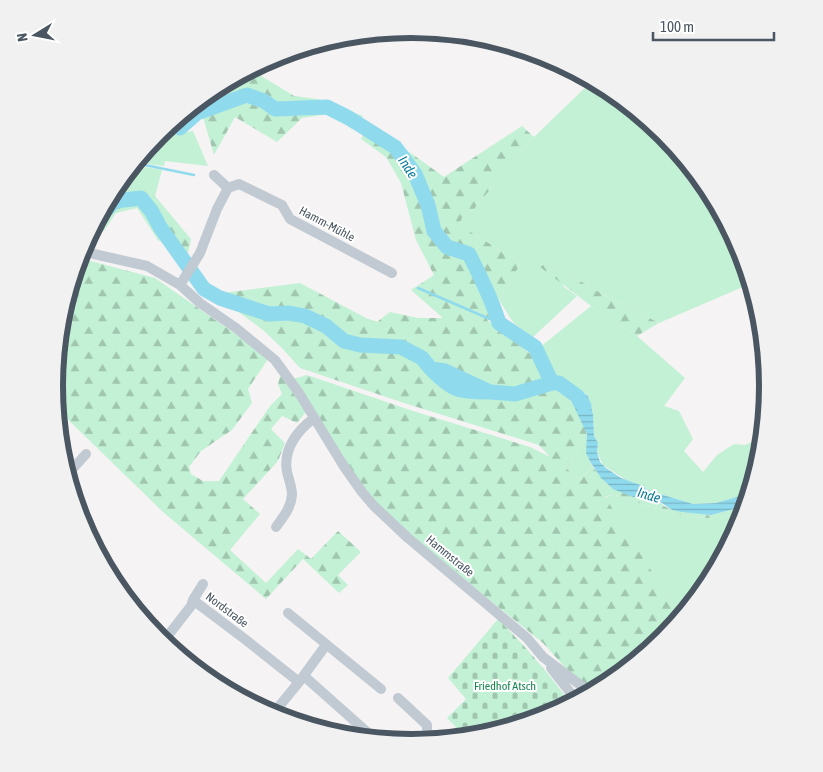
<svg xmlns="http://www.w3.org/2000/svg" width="823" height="772" viewBox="0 0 823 772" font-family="'Asap Condensed',sans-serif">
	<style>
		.grass { fill: #c3f1d5 }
		.forest { fill: url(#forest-firs) }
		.cemetery { fill: url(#cemetery-stones) }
		.water { fill: url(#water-rules) }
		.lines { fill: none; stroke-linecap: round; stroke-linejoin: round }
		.stream { stroke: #90daee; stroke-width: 2.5 }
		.river { stroke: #90daee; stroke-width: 15 }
		.street { stroke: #c1cad2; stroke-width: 10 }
		.labels { text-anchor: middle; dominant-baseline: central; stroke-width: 4; stroke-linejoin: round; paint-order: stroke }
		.street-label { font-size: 12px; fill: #4a5661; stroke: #fff }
		.park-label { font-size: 12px; fill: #17864f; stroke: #fff }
		.water-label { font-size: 14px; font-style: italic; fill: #0c7c9b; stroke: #fff }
		.rim { fill: none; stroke: #4a5661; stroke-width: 6 }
	</style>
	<defs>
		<pattern id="forest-firs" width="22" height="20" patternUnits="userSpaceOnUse" patternTransform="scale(1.25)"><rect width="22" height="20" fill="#c3f1d5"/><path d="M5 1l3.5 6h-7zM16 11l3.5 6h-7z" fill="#a0c6b0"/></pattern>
		<pattern id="cemetery-stones" width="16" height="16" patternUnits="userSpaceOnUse" patternTransform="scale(1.25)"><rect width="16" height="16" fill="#c3f1d5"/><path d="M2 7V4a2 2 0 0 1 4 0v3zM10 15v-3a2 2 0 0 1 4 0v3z" fill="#a0c6b0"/></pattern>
		<pattern id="water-rules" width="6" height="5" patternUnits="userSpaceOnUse" patternTransform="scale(1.25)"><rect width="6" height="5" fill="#90daee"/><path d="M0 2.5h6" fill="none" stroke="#78b4c4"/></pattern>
	</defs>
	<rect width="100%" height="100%" fill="#f5f3f3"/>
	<path class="grass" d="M593 80 610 89 664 134 688 162 699 189 719 218 752 283 659 323 597 291 548 262 564 287 577 296 531 339 513 322 499 300 521 263 459 225 462 218 473 210 534 137Z
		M167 126 181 133 193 131 208 166 165 161 164 166 148 164 149 163 138 159 159 133Z
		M131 167 142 170 145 167 162 170 155 196 128 195 106 204 115 187Z
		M591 306 637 336 685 378 664 406 679 411 693 439 684 451 703 472 717 455 734 444 745 445 756 440 763 442 762 456 750 493 716 503 693 504 647 490 643 486 626 480 603 465 597 452 598 443 594 436 593 414 588 396 581 390 558 380 552 374 547 358 539 348Z
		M587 434V453L592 466 581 480 567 469Z
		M613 494C656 509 698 527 744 513L741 523 708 585 681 618 605 498Z"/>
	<path class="forest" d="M250 69 294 96 318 99 363 116 352 129 329 114 302 118 277 142 235 117 214 155 199 103 208 101 216 87Z
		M369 123 444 177 522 126 534 137 473 210 462 218 459 225 521 263 487 320C533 354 566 379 587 434L567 469 581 480 592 466 606 483 637 497 644 496 659 501 664 506 672 510 711 515 746 506 744 513C698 527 656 509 613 494L605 497 681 618C656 649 624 676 589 694L543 643 400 528 365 490 331 440 293 379 307 375 410 410 530 447 550 457 539 445 401 402 300 368 282 348 263 330 214 294 300 283 366 318 377 322 390 312 418 318H443L411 290 434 275 416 240 401 183 386 157 361 139Z
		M128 195 155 196 191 239 185 267 165 244 158 240 137 208 116 213 104 231 92 230 106 204Z
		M79 258 155 278 234 333 268 359 248 389 252 403 232 430 201 451 189 467 191 474 203 481H219L270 406 282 394 278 384 281 372 306 412 297 423 282 416 271 429 285 443 278 461 243 499 260 514 230 550 266 583 298 549 311 559 338 531 361 552 338 575 348 585 339 593 303 559 266 599 163 512 57 409 54 386 61 316Z
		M548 262 597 291 659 323 637 336 595 309 540 267Z"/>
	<path class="cemetery" d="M498 619C525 646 549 673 571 704L548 716 481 736 443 740 456 727 447 718 466 699 448 678Z"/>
	<path class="water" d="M573 386 588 396 593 414 594 436 598 443 597 452 600 462 606 468 621 478 643 486 647 490 693 504 716 503 750 493 746 506 711 515 682 512 672 510 659 501 645 496 633 497 613 489 601 478 591 463 586 453 587 434 569 396Z"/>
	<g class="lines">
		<path class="stream" d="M135 163 194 175
			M418 288 499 323"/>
		<path class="river" d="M170 124 180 128 197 113 247 95 264 101 275 109 327 107 349 118 395 147 415 174 428 205 434 231 447 247 469 254C480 276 492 299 499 323L535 347 552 383
			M99 217 115 201 141 198 152 212 160 227 204 289 220 298 269 314 289 313 305 316 326 326 344 341 360 345 401 347 422 358 431 369 445 371 490 392 515 394 552 383H559L577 396 584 406
			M432 370C452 390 458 392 486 392"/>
		<path class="street" d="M200 100 202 101
			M214 175 228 188
			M81 251 147 266 180 285 200 303 236 328 275 360 299 393 343 465 362 492 374 506 408 538 527 638 543 657 591 693
			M180 285 200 253 217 209 228 188 239 184 282 205 290 219 392 273
			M67 475 86 454
			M276 527C283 517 291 508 292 495 292 487 289 480 287 472 283 449 297 431 314 418
			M193 600 246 640 299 682
			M288 613 381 689
			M163 642 191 606 193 600 203 584
			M551 668 577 701
			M304 676 376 740
			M398 698 427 725V731L435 741
			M272 715 299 682 326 645"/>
	</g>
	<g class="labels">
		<g class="street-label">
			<text transform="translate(327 224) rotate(28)">Hamm-Mühle</text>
			<text transform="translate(450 556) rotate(39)">Hammstraße</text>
			<text transform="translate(227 610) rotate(37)">Nordstraße</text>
		</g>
		<g class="park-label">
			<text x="505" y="686">Friedhof Atsch</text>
		</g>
		<g class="water-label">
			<text transform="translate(408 167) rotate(57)">Inde</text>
			<text transform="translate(649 495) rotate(17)">Inde</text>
		</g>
	</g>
	<path d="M0 0H823V772H0ZM63 386a348 348 0 1 1 696 0a348 348 0 1 1-696 0Z" fill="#f1f1f2" fill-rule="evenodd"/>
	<path class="rim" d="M63 386a348 348 0 1 1 696 0a348 348 0 1 1-696 0Z"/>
	<g transform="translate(35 35) rotate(260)" stroke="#ffffff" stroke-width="4" paint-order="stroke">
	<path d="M0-4L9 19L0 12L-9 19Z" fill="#4a5661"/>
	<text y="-8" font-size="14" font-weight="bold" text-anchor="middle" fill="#4a5661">N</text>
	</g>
	<path d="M653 32v8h121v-8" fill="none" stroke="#4a5661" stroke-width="2.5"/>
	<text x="660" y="32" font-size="15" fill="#4a5661" stroke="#ffffff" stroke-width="4" paint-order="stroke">100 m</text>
</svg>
